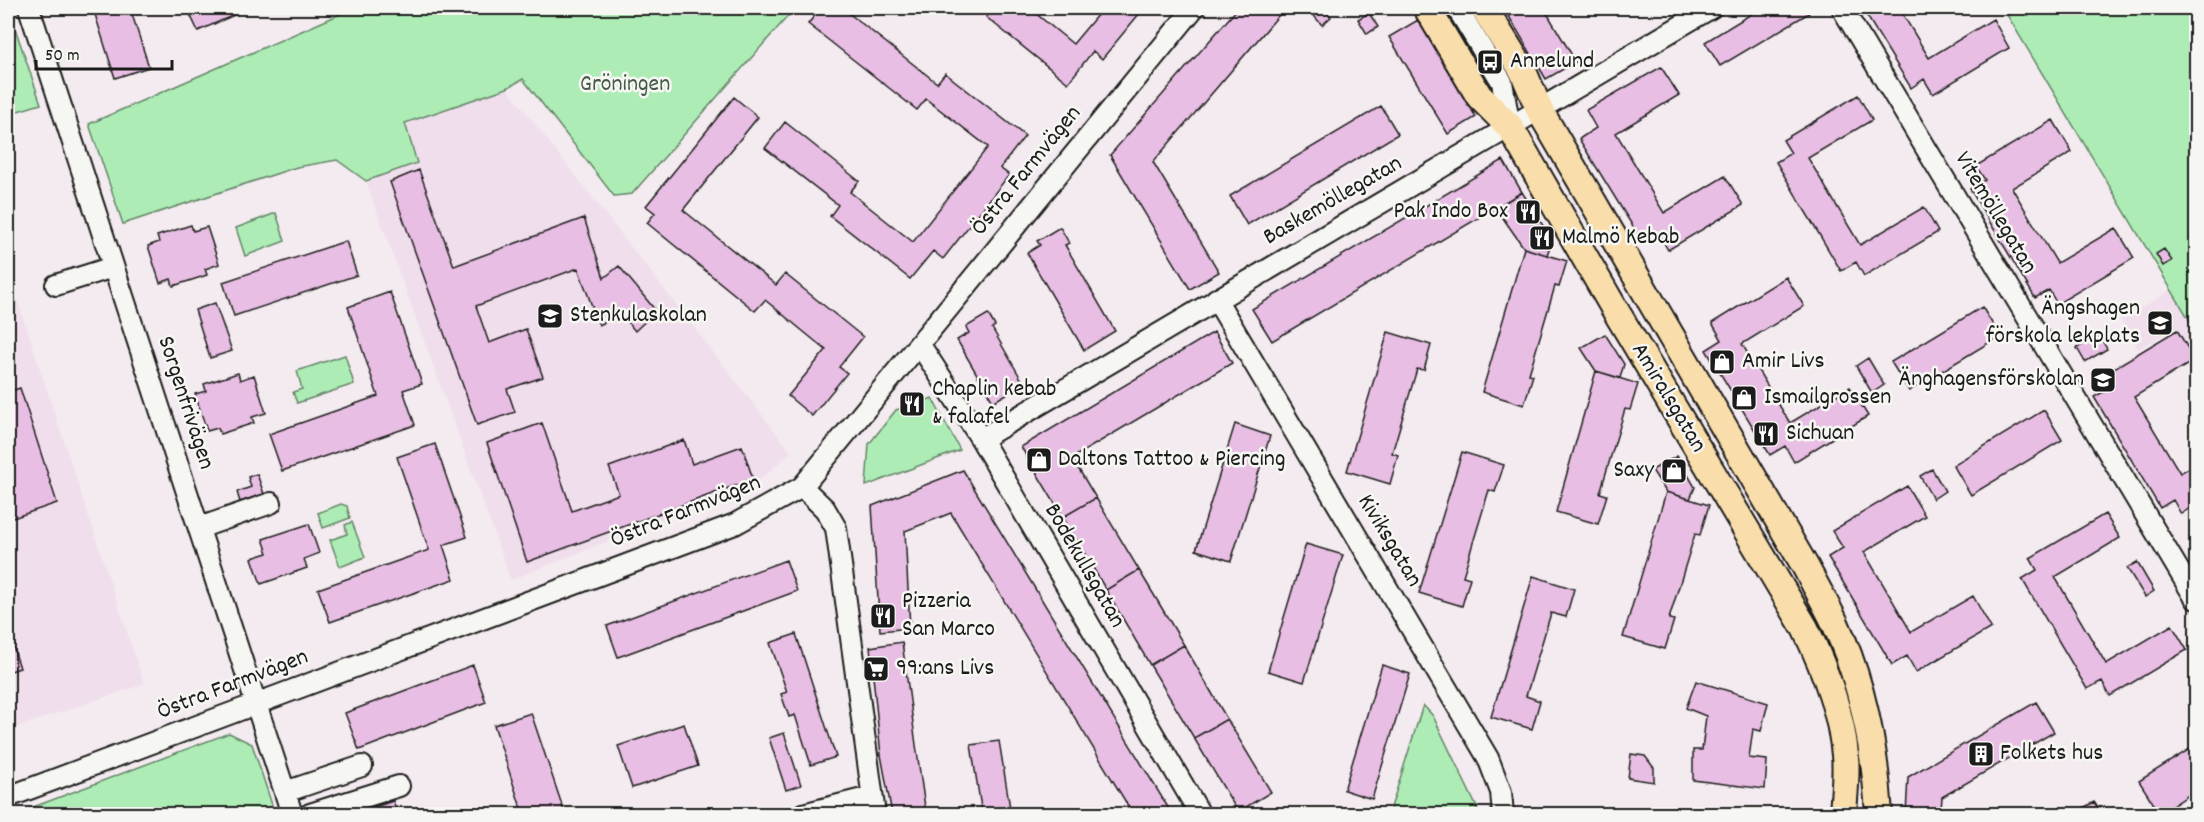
<svg xmlns="http://www.w3.org/2000/svg" width="2204" height="822" viewBox="0 0 2204 822" font-family="Dekko,sans-serif">
	<style>
		.built { fill: #f0deec }
		.green { fill: #adedb5; stroke: #648468; stroke-width: 1.5 }
		.building { fill: #e9bee4; stroke: #1c1c1c; stroke-width: 1.5 }
		.lines { fill: none; stroke-linecap: round; stroke-linejoin: round }
		.minor-casing { stroke: #1c1c1c; stroke-width: 24 }
		.major-casing { stroke: #1c1c1c; stroke-width: 30 }
		.minor { stroke: #f6f6f2; stroke-width: 20 }
		.major { stroke: #f9deab; stroke-width: 26 }
		.labels { text-anchor: middle; dominant-baseline: central; stroke-width: 5; stroke-linejoin: round; paint-order: stroke }
		.poi-label { font-size: 24px; fill: #1c1c1c; stroke: #f6f6f2; text-anchor: start }
		.park-label { font-size: 24px; fill: #485b4a; stroke: #f6f6f2 }
		.street-label { font-size: 24px; fill: #1c1c1c; stroke: #f6f6f2 }
	</style>
	<rect width="100%" height="100%" fill="#f3ebef"/>
	<filter id="ink" filterUnits="userSpaceOnUse"><feTurbulence type="fractalNoise" baseFrequency=".0167" numOctaves="2"/><feDisplacementMap in="SourceGraphic" scale="12" xChannelSelector="R" yChannelSelector="G"/><feConvolveMatrix kernelMatrix="1 2 1 2 8 2 1 2 1" color-interpolation-filters="sRGB"/></filter>
	<g filter="url(#ink)">
		<path class="built" d="M507 88 791 452 760 480 511 580 366 181 417 163 405 123Z
			M8 272 144 684 8 730Z
			M2186 281 2196 299V360L2176 327 2138 349 2121 320Z"/>
		<path class="green" d="M8 8 41 104 8 114Z
			M354 8H795L632 194 614 196 523 79 507 88 405 123 417 163 366 181 337 160 297 167 123 224 89 124Z
			M2003 8H2196V331Z
			M276 213 285 241 245 256 236 228Z
			M345 355 354 384 297 403 293 392 302 389 297 371Z
			M932 398 960 450 866 486 869 444 896 410 905 407 908 415 922 410 921 403Z
			M341 504 347 506 350 518 323 528 318 513Z
			M352 522 365 557 340 567 330 540 347 534 345 525Z
			M1423 705 1433 716 1480 814H1389Z
			M229 733 252 744 275 814H15Z"/>
		<path class="building" d="M93 8H130L149 67 115 78Z
			M187 8H250L198 31Z
			M430 8H445L446 10 433 15Z
			M807 8H849L846 11 937 83 945 73 1025 136 1000 168 1009 175 943 259 933 251 910 279 830 216 838 205 765 148 785 122 859 181 850 192 913 242 988 147 926 99 917 110 808 24 816 14Z
			M994 8H1029L1073 44 1103 8H1144L1102 59 1093 51 1068 83 986 17Z
			M1238 8H1285L1153 162 1219 272 1190 289 1110 155Z
			M1307 8H1323L1331 17 1322 25Z
			M1504 8H1544L1576 62 1546 79Z
			M1761 8H1805L1809 13 1720 66 1705 42Z
			M1862 8H1899L1929 58 1993 19 2009 48 1933 94 1924 79 1911 88Z
			M1369 13 1378 27 1367 34 1358 19Z
			M1418 20 1476 117 1448 134 1389 37Z
			M1661 67 1679 95 1616 133 1664 213 1725 176 1743 205 1668 250 1659 234 1643 243 1579 139 1596 128 1586 110Z
			M1858 95 1872 120 1808 158 1860 245 1924 207 1938 232 1864 276 1856 262 1841 271 1776 162 1791 153 1783 140Z
			M734 97 758 117 683 210 776 285 785 274 863 337 839 367 847 373 812 416 788 396 826 350 765 300 755 311 647 223 655 213 646 206Z
			M1381 106 1398 134 1247 225 1230 196Z
			M2053 120 2072 152 2012 188 2057 263 2116 228 2134 258 2057 304 2049 290 2035 298 1970 189 1985 180 1976 166Z
			M1503 160 1522 192 1272 341 1252 309Z
			M419 170 454 266 584 218 604 278 619 266 656 311 635 331 622 315 599 325 578 268 476 306 489 343 526 329 543 377 507 389 515 412 477 425 390 182Z
			M1522 192 1552 240 1547 255 1524 248 1496 208Z
			M191 225 193 231 207 227 219 264 205 269 207 275 192 280 173 286 171 279 160 283 148 246 159 242 157 236Z
			M1060 227 1069 243 1065 245 1115 331 1084 350 1027 253 1040 245 1037 241Z
			M346 241 357 275 234 316 223 282Z
			M1524 248 1567 261 1559 287 1555 286 1529 374 1533 375 1524 405 1482 392Z
			M2164 249 2172 261 2163 266 2156 254Z
			M1786 277 1804 306 1742 344 1790 423 1850 387 1868 416 1794 462 1785 446 1770 455 1706 350 1722 340 1712 323Z
			M390 292 422 384 403 390 415 425 282 471 269 434 378 396 348 307Z
			M215 303 232 351 210 358 195 310Z
			M1982 307 2000 336 1909 391 1891 362Z
			M988 314 995 326 992 328 1024 384 993 402 957 340 969 333 966 327Z
			M2177 330 2195 360 2134 397 2180 473 2196 464V504L2181 514 2173 500 2160 508 2094 397 2107 390 2099 377Z
			M1214 332 1232 363 1072 458 1096 498 1063 517 1021 447Z
			M1388 332 1431 345 1424 370 1417 369 1392 453 1398 455 1390 484 1347 471Z
			M1605 334 1624 364 1620 378 1596 371 1581 348Z
			M2099 335 2107 349 2085 362 2077 348Z
			M1868 358 1884 385 1872 393 1856 366Z
			M1596 371 1638 384 1630 410 1625 409 1600 493 1607 495 1598 524 1556 512Z
			M238 373 240 380 254 375 266 413 252 417 254 423 220 434 218 428 207 431 195 394 206 391 204 384Z
			M20 388 57 503 13 518 8 499V392Z
			M916 396 920 409 908 413 903 400Z
			M2044 410 2062 440 1971 495 1953 465Z
			M542 423 572 511 619 494 609 467 684 440 692 464 742 446 753 479 527 562 487 443Z
			M1235 424 1270 436 1231 561 1196 550Z
			M435 444 467 537 443 545 454 579 330 622 318 589 429 550 397 457Z
			M1462 452 1504 465 1495 492 1489 490 1463 576 1470 578 1462 606 1419 593Z
			M1677 456 1695 487 1690 499 1666 492 1652 470Z
			M1932 469 1945 491 1933 499 1920 476Z
			M963 470 1172 814H1133L951 513 905 531 910 628 880 631 872 506Z
			M257 474 264 494 240 502 237 492 251 487 248 477Z
			M1907 486 1925 516 1864 552 1911 632 1973 596 1991 628 1916 672 1907 656 1892 665 1828 557 1843 548 1832 531Z
			M1666 492 1709 505 1700 535 1695 534 1669 619 1674 620 1665 649 1623 637Z
			M1096 498 1139 570 1106 590 1063 517Z
			M2105 514 2120 538 2055 577 2106 664 2172 625 2187 650 2110 696 2102 681 2087 689 2022 579 2037 570 2030 558Z
			M309 524 319 553 304 559 307 568 261 584 252 558 268 553 263 539Z
			M1306 544 1343 555 1304 682 1268 671Z
			M786 560 797 591 618 657 607 626Z
			M2137 562 2154 591 2145 597 2127 568Z
			M1139 570 1184 645 1150 665 1106 590Z
			M1533 576 1574 589 1566 617 1551 613 1526 696 1540 701 1532 729 1491 717Z
			M8 631 20 668 8 672Z
			M796 634 836 757 811 765 795 715 789 717 781 694 787 692 770 643Z
			M902 642 916 745 926 814H892L881 755 870 647Z
			M1184 645 1227 719 1194 738 1150 665Z
			M473 665 486 702 359 750 345 713Z
			M1382 665 1410 674 1372 799 1344 790Z
			M1696 681 1768 703 1761 731 1753 729 1749 758 1767 760 1765 789 1693 780V750H1702L1706 716 1686 708Z
			M2036 702 2054 732 1942 797 1941 810 1975 814H1906L1908 777Z
			M531 713 565 814H523L494 725Z
			M1227 719 1271 792 1238 812 1194 738Z
			M684 724 698 766 632 788 618 746Z
			M784 733 801 785 786 790 769 738Z
			M999 741 1011 814H982L971 745Z
			M2196 745V790L2160 814 2139 781Z
			M1631 754 1645 756 1654 768V782L1628 778Z
			M393 801 398 814H353Z
			M2094 802 2102 814H2072Z"/>
		<g class="lines">
			<defs>
				<path id="minor" d="M29 8 292 814
					M1457 8 1502 82 1510 127
					M1842 8 2196 599
					M56 285 113 267
					M1216 299 1488 758 1501 792 1503 814
					M920 345 981 439 1200 814
					M981 439 1711 8
					M802 487 825 509 836 528 875 814
					M199 528 271 503
					M285 792 362 766
					M8 797 735 524 802 487 1194 8
					M310 814 399 786
					M803 814 871 797"/>
				<path id="major" d="M1427 8 1479 96 1510 127 1614 308 1805 628C1824 667 1841 710 1845 755 1847 774 1844 795 1843 814
					M1484 8 1523 71 1540 111 1805 566C1815 585 1826 604 1835 623 1863 683 1875 749 1879 814"/>
			</defs>
			<use href="#minor" class="minor-casing"/>
			<use href="#major" class="major-casing"/>
			<use href="#minor" class="minor"/>
			<use href="#major" class="major"/>
		</g>
	</g>
	<defs>
		<symbol id="bus-square" viewBox="-11 -11 22 22"><rect x="-9" y="-9" width="18" height="18" rx="4" fill="#1c1c1c" stroke="#f6f6f2"/><path d="M-5-6H5V4H4V6H2V4H-2V6H-4V4H-5ZM-3.5-4V0h7V-4ZM-3.5 1.2v1.5H-2V1.2ZM2 1.2v1.5H3.5V1.2Z" fill="#fff"/></symbol>
		<symbol id="restaurant-square" viewBox="-11 -11 22 22"><rect x="-9" y="-9" width="18" height="18" rx="4" fill="#1c1c1c" stroke="#f6f6f2"/><path d="M-5-6h1v4h1v-4h1v4h1v-4h1v5L-1.5 .5V6h-2V.5L-5-1ZM5-6V6H3V1.5H1.5Q1.5-4 5-6Z" fill="#fff"/></symbol>
		<symbol id="school-square" viewBox="-11 -11 22 22"><rect x="-9" y="-9" width="18" height="18" rx="4" fill="#1c1c1c" stroke="#f6f6f2"/><path d="M0-5L7-2L0 1L-7-2ZM-4 1L0 2.5L4 1V4Q0 6-4 4Z" fill="#fff"/></symbol>
		<symbol id="shop-square" viewBox="-11 -11 22 22"><rect x="-9" y="-9" width="18" height="18" rx="4" fill="#1c1c1c" stroke="#f6f6f2"/><path d="M-5-2.5h2.3a2.7 3.5 0 0 1 5.4 0H5L5.5 6h-11ZM-1.5-2.5h3a1.5 2.3 0 0 0-3 0Z" fill="#fff"/></symbol>
		<symbol id="supermarket-square" viewBox="-11 -11 22 22"><rect x="-9" y="-9" width="18" height="18" rx="4" fill="#1c1c1c" stroke="#f6f6f2"/><path d="M-6-5.5h2.5l.6 2H6L4.5 2H-2.5L-4.4-4H-6ZM-1.5 3.2a1.3 1.3 0 1 0 .1 0ZM3 3.2a1.3 1.3 0 1 0 .1 0Z" fill="#fff"/></symbol>
		<symbol id="building-square" viewBox="-11 -11 22 22"><rect x="-9" y="-9" width="18" height="18" rx="4" fill="#1c1c1c" stroke="#f6f6f2"/><path d="M-4-6H4V6H1V3H-1V6H-4ZM-2.5-4.3h1.7v1.8h-1.7ZM.8-4.3h1.7v1.8H.8ZM-2.5-1h1.7V.8h-1.7ZM.8-1h1.7V.8H.8Z" fill="#fff"/></symbol>
	</defs>
	<g fill-rule="evenodd">
		<use href="#bus-square" x="1475" y="47" width="30" height="30"/>
		<use href="#restaurant-square" x="1513" y="197" width="30" height="30"/>
		<use href="#restaurant-square" x="1527" y="223" width="30" height="30"/>
		<use href="#school-square" x="535" y="301" width="30" height="30"/>
		<use href="#school-square" x="2145" y="308" width="30" height="30"/>
		<use href="#shop-square" x="1707" y="347" width="30" height="30"/>
		<use href="#school-square" x="2088" y="365" width="30" height="30"/>
		<use href="#shop-square" x="1729" y="383" width="30" height="30"/>
		<use href="#restaurant-square" x="897" y="389" width="30" height="30"/>
		<use href="#restaurant-square" x="1751" y="419" width="30" height="30"/>
		<use href="#shop-square" x="1024" y="445" width="30" height="30"/>
		<use href="#shop-square" x="1659" y="456" width="30" height="30"/>
		<use href="#restaurant-square" x="868" y="601" width="30" height="30"/>
		<use href="#supermarket-square" x="861" y="654" width="30" height="30"/>
		<use href="#building-square" x="1966" y="739" width="30" height="30"/>
	</g>
	<g class="labels">
		<g class="poi-label">
			<text x="1510" y="62">Annelund</text>
			<text x="1508" y="212" text-anchor="end">Pak Indo Box</text>
			<text x="1562" y="238">Malmö Kebab</text>
			<text x="2140" y="309" text-anchor="end">Ängshagen<tspan x="2140" dy="28">förskola lekplats</tspan></text>
			<text x="570" y="316">Stenkulaskolan</text>
			<text x="1742" y="362">Amir Livs</text>
			<text x="2084" y="380" text-anchor="end">Änghagensförskolan</text>
			<text x="932" y="390">Chaplin kebab<tspan x="932" dy="28">&amp; falafel</tspan></text>
			<text x="1764" y="398">Ismailgrossen</text>
			<text x="1786" y="434">Sichuan</text>
			<text x="1058" y="460">Daltons Tattoo &amp; Piercing</text>
			<text x="1654" y="471" text-anchor="end">Saxy</text>
			<text x="902" y="602">Pizzeria<tspan x="902" dy="28">San Marco</tspan></text>
			<text x="896" y="669">99:ans Livs</text>
			<text x="2000" y="754">Folkets hus</text>
		</g>
		<g class="park-label">
			<text x="625" y="85">Gröningen</text>
		</g>
		<g class="street-label">
			<text transform="translate(1027 171) rotate(-51)">Östra Farmvägen</text>
			<text transform="translate(1333 201) rotate(-30)">Baskemöllegatan</text>
			<text transform="translate(1995 213) rotate(59)">Vitemöllegatan</text>
			<text transform="translate(1668 398) rotate(59)">Amiralsgatan</text>
			<text transform="translate(185 403) rotate(72)">Sorgenfrivägen</text>
			<text transform="translate(686 512) rotate(-22)">Östra Farmvägen</text>
			<text transform="translate(1389 541) rotate(59)">Kiviksgatan</text>
			<text transform="translate(1084 566) rotate(60)">Bodekullsgatan</text>
			<text transform="translate(233 685) rotate(-21)">Östra Farmvägen</text>
		</g>
	</g>
	<rect width="2204" height="822" fill="none" stroke="#f6f6f2" stroke-width="30"/>
	<rect x="15" y="15" width="2174" height="792" fill="none" stroke="#1c1c1c" stroke-width="2" filter="url(#ink)"/>
	<path d="M36 60v9h136v-9" fill="none" stroke="#1c1c1c" stroke-width="3"/>
	<text x="45" y="60" font-size="18" fill="#1c1c1c" stroke="#f6f6f2" stroke-width="4.5" paint-order="stroke">50 m</text>
</svg>
